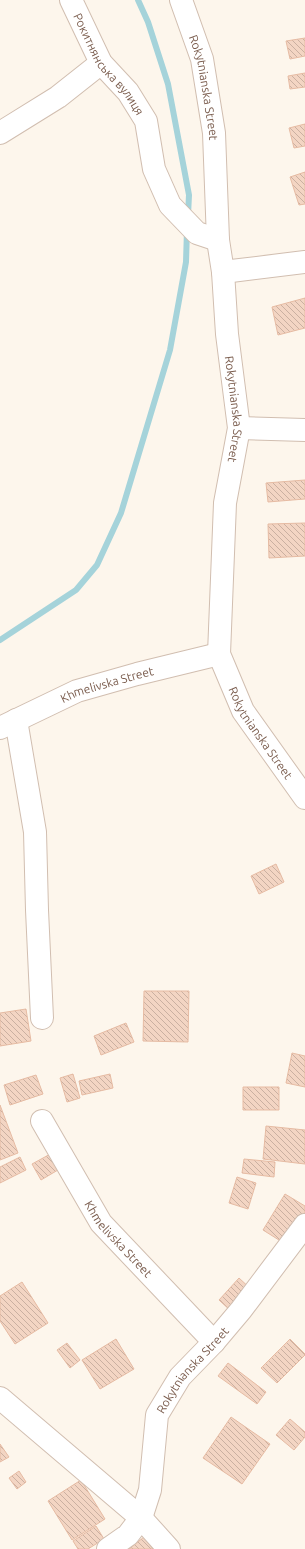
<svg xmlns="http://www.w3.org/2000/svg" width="305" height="1549" viewBox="0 0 305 1549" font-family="Ubuntu,sans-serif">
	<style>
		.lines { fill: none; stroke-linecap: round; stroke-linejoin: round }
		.stream { stroke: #a5d3da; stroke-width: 6 }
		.building { fill: url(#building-back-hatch); stroke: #e6bba3 }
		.minor-casing { stroke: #d1beb0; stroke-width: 24 }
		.minor { stroke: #fff; stroke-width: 22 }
		.labels { text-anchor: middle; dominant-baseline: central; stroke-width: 3; stroke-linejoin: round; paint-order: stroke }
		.street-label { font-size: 12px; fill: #7a5c4d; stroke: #fffaf3 }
	</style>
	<defs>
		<pattern id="building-back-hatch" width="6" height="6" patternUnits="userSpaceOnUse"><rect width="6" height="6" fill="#f3d5c3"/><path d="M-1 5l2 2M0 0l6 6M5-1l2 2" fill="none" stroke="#cab0a1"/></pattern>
	</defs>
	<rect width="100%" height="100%" fill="#fdf6ec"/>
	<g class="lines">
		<path class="stream" d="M138 0 148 22 168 84 189 195 188 215
			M0 640 76 590 97 565 121 513 170 350 186 262 187 230"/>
	</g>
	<path class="building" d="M305 38V56L290 59 286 41Z
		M305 73V87L290 89 288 76Z
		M305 124V146L294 148 289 128Z
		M305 172V204L299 205 290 177Z
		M305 298V328L278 335 272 307Z
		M305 480V499L268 502 266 483Z
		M305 523V556L269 558 268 524Z
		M276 864 284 882 259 894 251 876Z
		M144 991H189L188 1042 143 1041Z
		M26 1009 31 1041 0 1046V1013Z
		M126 1023 134 1042 101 1055 94 1036Z
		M292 1053 305 1056V1087L286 1083Z
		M73 1074 80 1098 67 1102 60 1078Z
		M110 1074 113 1088 82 1095 79 1081Z
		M36 1075 43 1094 10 1105 4 1085Z
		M243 1087H279V1110H243Z
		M0 1105 18 1153 0 1160Z
		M266 1126 305 1130V1164L263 1159Z
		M54 1152 63 1167 41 1180 32 1164Z
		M20 1157 26 1170 0 1183V1167Z
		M244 1159 275 1162 274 1177 242 1173Z
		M237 1177 256 1183 248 1209 229 1203Z
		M285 1194 305 1206V1215L287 1245 263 1230Z
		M239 1278 253 1291 233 1313 219 1300Z
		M22 1282 48 1323 15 1344 0 1321V1296Z
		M116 1339 134 1369 100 1389 82 1360Z
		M290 1339 305 1354V1355L277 1383 261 1368Z
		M67 1343 80 1360 70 1368 57 1350Z
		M228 1363 266 1392 257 1404 218 1376Z
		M231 1417 270 1444 242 1484 203 1458Z
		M290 1419 305 1432V1437L294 1450 276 1435Z
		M0 1444 9 1457 0 1462Z
		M19 1471 26 1482 17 1489 9 1478Z
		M81 1480 105 1519 72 1540 48 1501Z
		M96 1526 104 1539 88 1549H78L73 1541Z
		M144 1537 153 1549H129Z"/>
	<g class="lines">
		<defs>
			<g id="minor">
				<path id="s1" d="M71 0 101 63 128 92 146 121 154 169 170 205 197 233 218 240"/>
				<path id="s2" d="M181 0 202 59 214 133 218 240 223 272 227 334 239 428 225 503 219 654 243 711 305 798"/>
				<path d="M0 133 58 97 101 63"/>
				<path d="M223 272 305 262"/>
				<path d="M239 428 305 430"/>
				<path d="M16 720 35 832 37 910 42 1018"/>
				<path id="s3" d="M0 728 77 691 137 674 219 654"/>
				<path id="s4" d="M42 1121 101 1223 214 1342"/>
				<path d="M0 1398 141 1518 169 1549"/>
				<path id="s5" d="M108 1549 128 1535 141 1518 150 1490 157 1415 180 1377 214 1342 241 1310 305 1225"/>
			</g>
		</defs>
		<use href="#minor" class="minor-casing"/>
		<use href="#minor" class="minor"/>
	</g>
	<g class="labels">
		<g class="street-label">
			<text stroke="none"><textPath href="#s1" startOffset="75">Рокитнянська вулиця</textPath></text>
			<text stroke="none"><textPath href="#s2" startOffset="91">Rokytnianska Street</textPath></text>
			<text stroke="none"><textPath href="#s2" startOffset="415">Rokytnianska Street</textPath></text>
			<text stroke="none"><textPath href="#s3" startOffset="116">Khmelivska Street</textPath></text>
			<text stroke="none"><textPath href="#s2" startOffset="751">Rokytnianska Street</textPath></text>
			<text stroke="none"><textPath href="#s4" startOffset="141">Khmelivska Street</textPath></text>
			<text stroke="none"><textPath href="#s5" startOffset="208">Rokytnianska Street</textPath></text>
		</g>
	</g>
</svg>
